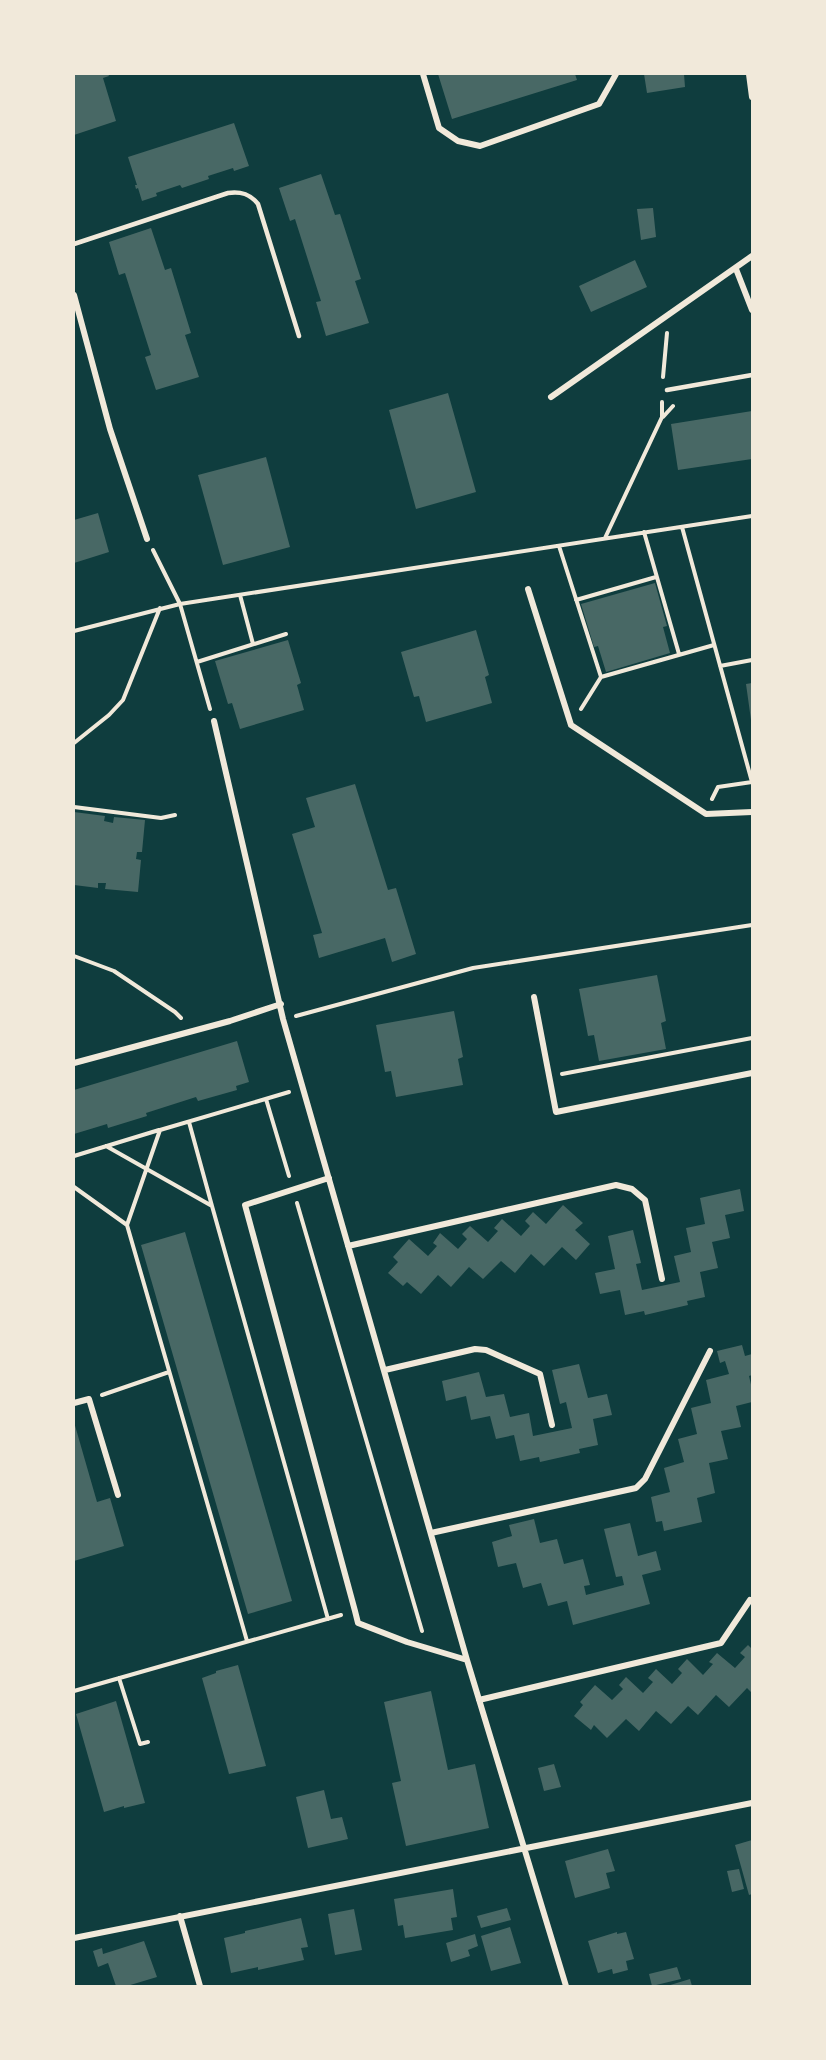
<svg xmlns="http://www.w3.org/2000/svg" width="826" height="2060" viewBox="0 0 826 2060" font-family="Roboto,sans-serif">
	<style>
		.building { fill: #486865 }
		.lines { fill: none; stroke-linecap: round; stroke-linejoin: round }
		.path { stroke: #f1e9da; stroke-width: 4 }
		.service { stroke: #f1e9da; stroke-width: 4.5 }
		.minor { stroke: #f1e9da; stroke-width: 6 }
	</style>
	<rect width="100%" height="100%" fill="#0f3d3e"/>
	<path class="building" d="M74 74H108L109 76 103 78 116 121 74 135Z
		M438 74H575L577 80 452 119Z
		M644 74H684L685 87 647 93Z
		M234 123 249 166 234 171 233 168 208 176 209 179 182 188 180 185 156 193 157 196 142 201 138 188 136 189 135 185H137L128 157Z
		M321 174 335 215 340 214 361 279 355 281 369 323 326 336 316 302 321 301 295 219 290 221 279 188Z
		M653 208 656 237 641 240 637 209Z
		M151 228 165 270 171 268 191 333 185 335 199 377 156 390 145 357 151 355 125 273 119 275 109 242Z
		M635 260 647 287 591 312 579 286Z
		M448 393 476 492 416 509 389 410Z
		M752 411V459L678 470 671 424Z
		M266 457 290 547 223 565 198 475Z
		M98 513 109 552 74 563V520Z
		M655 583 667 626 663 627 670 653 606 672 598 646 594 647 581 604Z
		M476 630 489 675 485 677 492 703 426 722 419 696 414 697 401 652Z
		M288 640 301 683 297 685 304 710 240 729 232 703 228 704 215 661Z
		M752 683V720H751L746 684Z
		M355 784 388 890 396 888 416 954 392 962 385 938 319 958 313 935 322 933 292 834 315 827 306 798Z
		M74 812 105 816 104 821 113 823 114 817 145 820 142 852H137L136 859 141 860 138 892 105 889 106 883H98V888L74 885Z
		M657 975 666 1021 661 1023 666 1049 599 1061 594 1035 588 1036 579 989Z
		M454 1011 463 1057 458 1059 463 1085 396 1097 391 1071 385 1072 376 1025Z
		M237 1041 249 1082 236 1086 237 1090 198 1101 196 1097 146 1113 147 1116 108 1128 107 1124 74 1134V1090Z
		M740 1189 744 1211 725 1215 730 1238 712 1242 718 1268 700 1272 705 1297 687 1301 688 1305 645 1315 644 1311 625 1315 620 1290 600 1294 595 1273 615 1269 608 1236 633 1230 641 1263 636 1264 642 1290 680 1282 674 1256 691 1252 686 1228 705 1224 700 1198Z
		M563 1205 583 1223 575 1230 590 1244 576 1260 562 1247 544 1266 531 1254 515 1273 501 1261 483 1279 469 1267 451 1287 438 1275 421 1294 407 1282 403 1286 388 1273 398 1262 393 1257 409 1239 428 1256 437 1246 433 1243 440 1233 458 1249 467 1239 462 1234 470 1226 488 1242 498 1231 494 1228 502 1219 521 1236 530 1226 525 1221 533 1212 546 1224Z
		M185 1232 292 1601 248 1614 141 1245Z
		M742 1345 745 1356 752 1354V1375L749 1376 752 1389V1402L736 1406 741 1427 721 1431 728 1459 709 1463 715 1493 697 1498 702 1522 664 1531 662 1521 656 1522 651 1497 670 1492 664 1468 684 1462 678 1439 697 1434 691 1408 711 1403 706 1380 729 1374 725 1361 720 1363 717 1351Z
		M579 1364 588 1398 607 1394 612 1415 593 1419 598 1445 579 1449 580 1453 540 1462 539 1457 520 1461 514 1435 496 1439 490 1416 471 1420 466 1396 446 1401 442 1381 479 1372 486 1397 504 1394 510 1417 529 1413 533 1436 572 1428 566 1402 560 1404 552 1370Z
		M74 1422 97 1502 110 1498 124 1546 74 1561Z
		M534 1519 540 1543 557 1539 564 1564 583 1559 590 1585 584 1586 586 1595 624 1585 622 1576 616 1577 604 1529 630 1523 638 1556 656 1551 661 1570 642 1575 650 1604 573 1625 567 1601 548 1606 541 1583 523 1588 516 1563 498 1567 492 1542 512 1536 509 1525Z
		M748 1645 752 1649V1693L747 1688 729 1707 716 1695 698 1715 688 1706 671 1724 656 1711 639 1731 626 1719 607 1738 594 1725 591 1730 574 1716 583 1705 580 1702 595 1685 612 1700 623 1689 619 1685 626 1677 643 1693 653 1682 648 1678 656 1669 672 1684 682 1673 678 1669 687 1659 703 1675 713 1664 709 1662 717 1653 735 1668 745 1657 740 1653Z
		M238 1665 266 1766 229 1774 202 1678 216 1673V1671Z
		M431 1691 448 1770 475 1764 489 1828 406 1846 392 1783 401 1781 384 1702Z
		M116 1701 145 1803 124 1808V1806L104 1812 76 1714Z
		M554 1764 561 1787 544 1791 538 1768Z
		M324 1790 331 1819 342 1817 348 1839 308 1848 296 1797Z
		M752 1840V1894L749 1895 735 1845Z
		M608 1849 615 1871 606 1873 610 1888 575 1898 565 1861Z
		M739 1869 744 1889 732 1892 727 1871Z
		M453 1889 457 1917 451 1918 453 1930 405 1938 403 1925 398 1926 394 1899Z
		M507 1908 511 1920 481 1928 477 1916Z
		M354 1909 362 1950 335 1955 328 1914Z
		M301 1918 308 1947 301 1948 304 1960 258 1970V1967L231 1973 224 1938 245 1933V1931Z
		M510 1927 521 1963 491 1971 481 1936Z
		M617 1932V1934L626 1932 634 1959 626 1961 628 1970 613 1974 612 1969 598 1973 588 1941Z
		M475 1934 478 1946 468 1950 470 1956 451 1962 446 1943Z
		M144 1941 157 1977 127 1986H116L108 1963 98 1967 93 1951 102 1948 103 1954Z
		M677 1967 681 1979 652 1986 649 1974Z
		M690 1979 692 1986H667Z"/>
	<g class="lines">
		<path class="path" d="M663 377 667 333
			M663 417 673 406
			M682 527 752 782
			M644 532 679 654
			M605 538 662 417V402
			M559 546 601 677 714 645
			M153 550 180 604 210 709
			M240 595 253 644
			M576 600 656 577
			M74 631 180 604 752 516
			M197 662 286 634
			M720 666 752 660
			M581 709 601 677
			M74 743 109 715 123 700 160 608
			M712 799 718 787 752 782
			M74 807 161 818 175 815
			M74 956 114 971 175 1012 181 1018
			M296 1016 473 968 752 925
			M562 1074 752 1038
			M266 1099 289 1176
			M189 1122 212 1206
			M106 1146 212 1206 328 1619
			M74 1156 159 1130
			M74 1187 127 1225
			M297 1203 422 1631
			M102 1395 169 1372
			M247 1641 127 1225 160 1130 289 1092
			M119 1678 140 1744 148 1742
			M74 1691 341 1615"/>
		<path class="service" d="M74 244 228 193C241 191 250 194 258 204L299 336
			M667 390 752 375"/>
		<path class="minor" d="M423 74 439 128 458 141 480 146 599 104 616 74
			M749 74 752 97
			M736 269 752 310
			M74 295 110 429 147 539
			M551 397 752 256
			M528 589 571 725 706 814 752 812
			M214 721 283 1019 467 1660 566 1986
			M534 997 556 1112 752 1073
			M74 1063 230 1021 281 1004
			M329 1178 245 1205 355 1611 358 1623 407 1642 467 1660
			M348 1246 616 1185 632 1189 645 1200 662 1279
			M385 1370 475 1349 486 1350 540 1374 552 1425
			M74 1403 89 1399 118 1495
			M431 1533 636 1488 645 1479 710 1351
			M479 1700 721 1643 750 1600
			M180 1916 200 1986
			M74 1938 752 1803"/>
	</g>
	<rect width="826" height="2060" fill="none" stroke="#f1e9da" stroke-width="150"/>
</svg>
